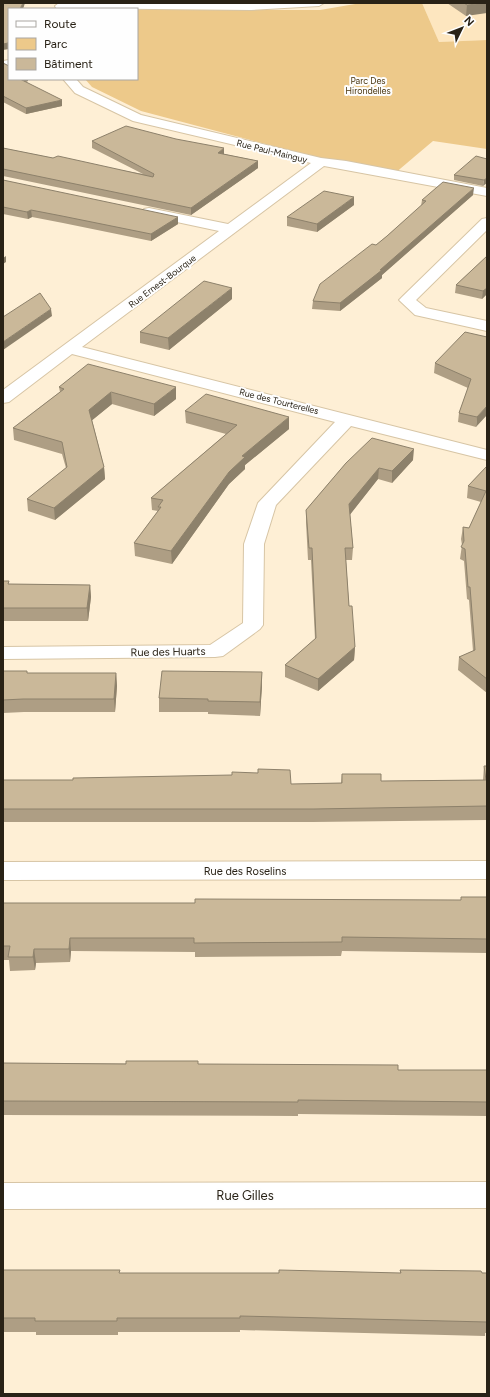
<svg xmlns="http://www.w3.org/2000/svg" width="490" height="1397" viewBox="0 0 490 1397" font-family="Figtree,sans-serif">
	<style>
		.built { fill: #fde6bf }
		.green { fill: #edc98a }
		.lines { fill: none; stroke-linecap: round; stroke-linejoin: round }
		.minor-casing { stroke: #d7c5a5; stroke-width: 2 }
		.minor { fill: #fff; fill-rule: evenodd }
		.wall { fill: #ae9e84 }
		.shaded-wall { fill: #8d816b }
		.building { fill: #cab899; stroke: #8d816b }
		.labels { text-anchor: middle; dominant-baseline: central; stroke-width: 4; stroke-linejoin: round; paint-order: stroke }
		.far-park-label { font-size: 9px; fill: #48340d; stroke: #fefefe }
		.far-street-label { font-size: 9px; fill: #292216; stroke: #fefefe }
		.street-label { font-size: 11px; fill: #292216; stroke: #fefefe }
		.near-street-label { font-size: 13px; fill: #292216; stroke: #fefefe }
	</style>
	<rect width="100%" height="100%" fill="#feefd5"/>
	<path class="built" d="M422 3H487V40L439 42Z"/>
	<path class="green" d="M361 3H422L439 42 487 40V149L433 141 394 174 322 159 141 111 92 87 85 79H137V10H320Z"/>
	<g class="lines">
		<defs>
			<path id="minor" d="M59 3H324L319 6 251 10 56 8 55 6Z
				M9 60V66L3 67V61Z
				M63 79H76L83 87 141 115 321 158 346 161 487 188V196L324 166 82 347 487 450V460L351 426 276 505 264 544 263 625 260 629 223 656 215 657 3 659V647L210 645 243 623 244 544 258 503 335 422 72 354 9 402 3 403V390L219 231 144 215 142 212 144 209 149 208 228 224 311 163 133 121 75 93Z
				M487 218V230L416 300 426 308 487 321V331L415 315 399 300 402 297 482 219Z
				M487 861V879L3 880V862Z
				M487 1182V1208L3 1209V1183Z"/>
		</defs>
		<use href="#minor" class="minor-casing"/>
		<use href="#minor" class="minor"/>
	</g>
	<path class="wall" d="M447 3H487L466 16Z
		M3 63 9 79H28V81L26 82 62 106 26 114 3 102Z
		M92 141 224 154 258 161V168L191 215 3 176V148L53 158 143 174 92 148Z
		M487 159 483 186 454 180V175Z
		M3 180 178 224 151 241 63 223 32 217 28 219 3 214Z
		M473 195 382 275V278L340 311 312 309 313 301 376 245 387 236 421 206 422 200Z
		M354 205 317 232 287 226V217Z
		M487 256V295H486L482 299 455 293 456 285Z
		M232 299 169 350 140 343V332Z
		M487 337 476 427 458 422 459 413 468 388 434 373 435 363Z
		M59 387 176 399 154 416 112 404 92 420 104 467 105 479 55 520 28 511 27 499 66 468 62 454 14 440 13 428 60 392Z
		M185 411 289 429 245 465V469L229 484 172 564 135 556 134 543 158 511 152 510 151 498 226 434 186 423Z
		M413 460 392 483 378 479 350 514 353 548 352 560H346L349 606 355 647 354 660 318 691 285 677V665L315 639 311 560H308L306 522V510L346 463Z
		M487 466V693L458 670 459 657 473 651 469 600 467 599 464 561 460 559 462 545 461 539 463 527 469 528 481 502 467 498 468 486Z
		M3 581 9 584 90 585 91 597 88 621H3Z
		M3 671 27 673H116L117 686 115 712H24L3 713Z
		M262 672V685L260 716 208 714V712H159V698Z
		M484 766H487V820L313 822H3V780L291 784 341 783 342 774 381 781 483 780Z
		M461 897H487V953L342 951 341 956 195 957V952L71 951 70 962 36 963 35 970 10 971 9 960H3V903H195L461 900Z
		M3 1063 198 1064 398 1070H487V1116L298 1114V1116L3 1115Z
		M3 1270 120 1273H400V1270L487 1273V1333H485V1336L240 1330V1332H118V1335H36V1332H3Z"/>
	<path class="shaded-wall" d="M23 3H25L23 9H20Z
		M487 3V13L466 16 467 5Z
		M9 41V49L3 50V44Z
		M18 79H28V81L18 83Z
		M62 100V106L26 114V108Z
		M224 148V155L218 153Z
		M258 161V168L191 215V208Z
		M487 178V183L483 186 484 180Z
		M474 188 473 195 382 275V278L340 311V303L380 270Z
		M354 197V205L317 232V224Z
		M31 210 32 217 28 219 27 212Z
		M178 217V224L151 241V234Z
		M6 256V262L3 264V258Z
		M232 288V299L169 350 168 338Z
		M487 288 486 295 482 299 483 291Z
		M51 309 52 316 3 350V342Z
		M176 387V399L154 416V404Z
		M111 392 112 404 90 422 89 410Z
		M487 406V415L476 427 477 417Z
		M289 417V429L245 465V469L229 484 172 564 171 551 229 472 242 456Z
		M414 449 413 460 392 483V471Z
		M104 467 105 479 55 520 54 508Z
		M379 468 378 479 349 516V504Z
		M90 585 91 597 88 621 87 608Z
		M355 647 354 660 318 691V679Z
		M262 672V685L260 716V702Z
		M116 673 117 686 115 712 114 699Z
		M70 938 71 951 70 962 69 949Z
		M34 949 36 963 35 970 33 957Z"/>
	<path class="building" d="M3 3H23L20 9H9V41L8 43 3 44Z
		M464 3H487L467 5Z
		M3 63 9 66V79H20L62 100 26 108 3 96Z
		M126 126 176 139 224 148 218 153 258 161 191 208 3 169V148L53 158 58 156 153 177 154 174 92 141Z
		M476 156 487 159V178L484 180 454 175Z
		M3 180 178 217 151 234 62 216 31 210 27 212 3 207Z
		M443 182 474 188 380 270H382L340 303 313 301 320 284 372 244 376 245 387 236 426 201 422 200Z
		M324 191 354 197 317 224 287 217Z
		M487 256V288L483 291 456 285Z
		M204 281 232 288 168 338 140 332Z
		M40 293 51 309 3 342V317Z
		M465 332 487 337V406L477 417 459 413 471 379 435 363Z
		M88 364 176 387 154 404 111 392 89 410 104 467 54 508 27 499 67 467 62 442 13 428 64 389 59 387Z
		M206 394 289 417 242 456 245 457 229 472 171 551 134 543 161 507H158L163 500 151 498 237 425 185 411Z
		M372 438 414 449 392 471 379 468 349 504 353 548H345L349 606H352L355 647 318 679 285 665 316 638 312 548H309L306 510 346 463Z
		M487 466V679L459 657 475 650 470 587H468L465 549 461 547 464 541 463 527 469 528 486 491 468 486Z
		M3 581H9L8 584 90 585 87 608H3Z
		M3 671H27V673H116L114 699H23L3 700Z
		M162 671 262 672 260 702 208 701V699L159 698Z
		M484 766H487V806L314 809H3V780H73V778L232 775V772L258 773V769L290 770 291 784 342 783V774H381V781L486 780Z
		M461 897H487V939L342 937V942L194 943V938H70L69 949H34L33 957H8L10 946H3V903H195V899L461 900Z
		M126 1061H198V1064L398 1065V1070H487V1102L298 1100V1102L3 1101V1063L126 1064Z
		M3 1270H120L119 1273H279V1270L401 1273 400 1270 481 1271 482 1273H487V1322L240 1316V1318H117V1321H35V1318H3Z"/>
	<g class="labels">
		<g class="far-park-label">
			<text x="368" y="80">Parc Des<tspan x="368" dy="10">Hirondelles</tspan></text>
		</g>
		<g class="far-street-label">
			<text transform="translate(272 151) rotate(14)">Rue Paul-Mainguy</text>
			<text transform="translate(162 281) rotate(-37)">Rue Ernest-Bourque</text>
			<text transform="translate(279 401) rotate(14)">Rue des Tourterelles</text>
		</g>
		<g class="street-label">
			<text transform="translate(168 652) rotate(-1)">Rue des Huarts</text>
			<text x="245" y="871">Rue des Roselins</text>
		</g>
		<g class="near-street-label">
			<text x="245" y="1195">Rue Gilles</text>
		</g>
	</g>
	<rect width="490" height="1397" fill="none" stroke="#292216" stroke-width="8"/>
	<rect x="8" y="8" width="130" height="72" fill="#fefefe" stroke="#a9a6a1"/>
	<rect x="16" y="21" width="20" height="6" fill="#ffffff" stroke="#a9a6a1"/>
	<text x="44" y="28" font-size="12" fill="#292216">Route</text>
	<rect x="16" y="38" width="20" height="12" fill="#edc98a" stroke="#a9a6a1"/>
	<text x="44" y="48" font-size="12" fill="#292216">Parc</text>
	<rect x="16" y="58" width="20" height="12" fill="#cab899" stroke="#a9a6a1"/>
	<text x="44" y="68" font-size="12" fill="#292216">Bâtiment</text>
	<g transform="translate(462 28) rotate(47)" stroke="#fefefe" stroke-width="3" paint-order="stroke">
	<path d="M0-3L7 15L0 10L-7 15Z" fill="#292216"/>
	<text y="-6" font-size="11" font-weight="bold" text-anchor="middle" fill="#292216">N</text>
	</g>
</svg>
